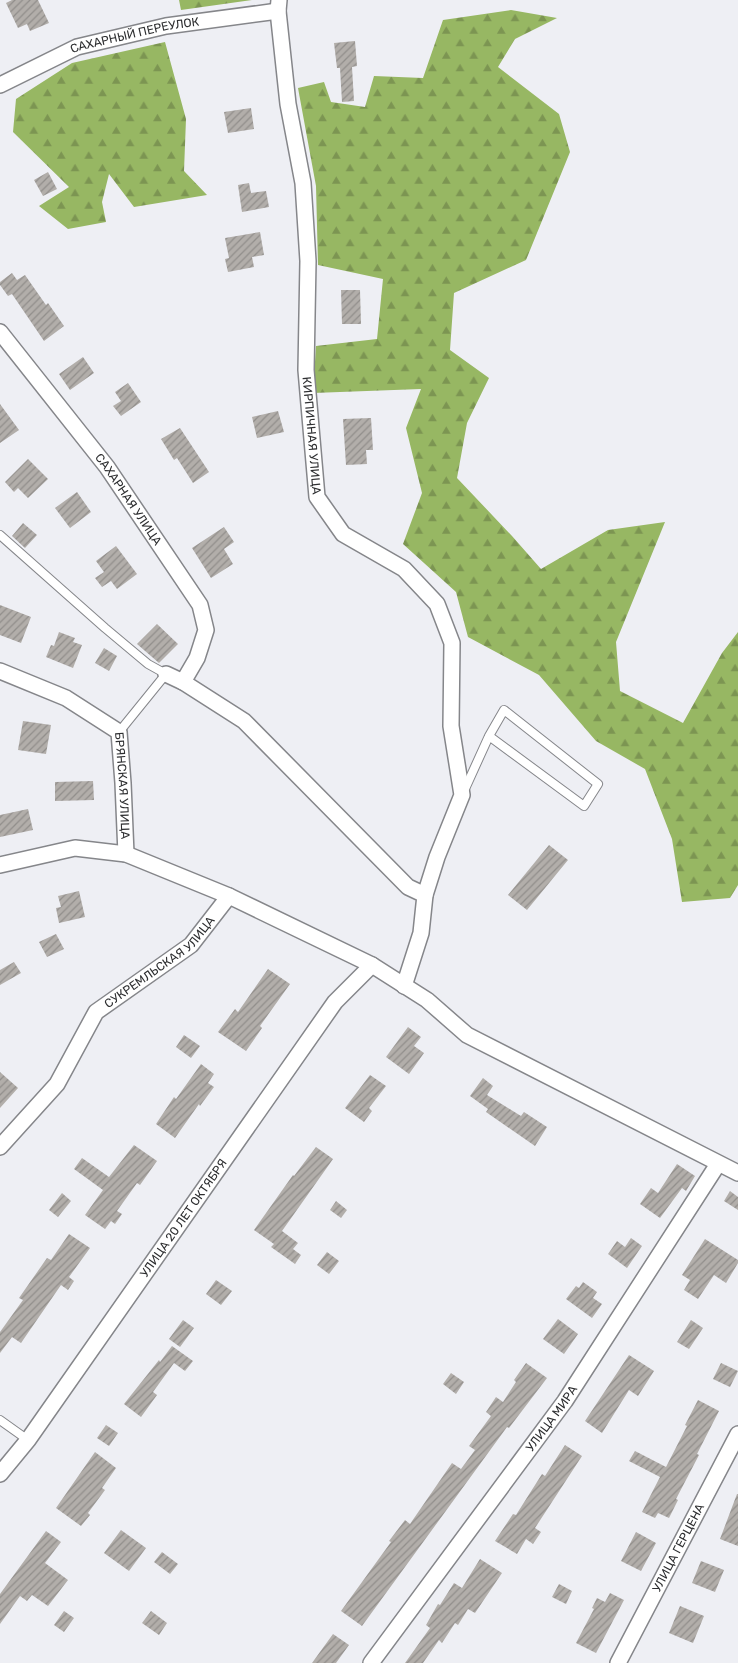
<svg xmlns="http://www.w3.org/2000/svg" width="738" height="1663" viewBox="0 0 738 1663" font-family="Rubik,sans-serif">
	<style>
		.forest { fill: url(#forest-firs) }
		.building { fill: url(#building-hatch) }
		.lines { fill: none; stroke-linecap: round; stroke-linejoin: round }
		.service-casing { stroke: #85868a; stroke-width: 10 }
		.minor-casing { stroke: #85868a; stroke-width: 18 }
		.service { stroke: #fff; stroke-width: 8 }
		.minor { stroke: #fff; stroke-width: 15 }
		.labels { text-anchor: middle; dominant-baseline: central; stroke-width: 5; stroke-linejoin: round; paint-order: stroke }
		.street-label { font-size: 12px; fill: #2e2f31; stroke: #fff }
	</style>
	<defs>
		<pattern id="forest-firs" width="22" height="20" patternUnits="userSpaceOnUse" patternTransform="scale(1.25)"><rect width="22" height="20" fill="#97b763"/><path d="M5 1l3.5 6h-7zM16 11l3.5 6h-7z" fill="#7c9552"/></pattern>
		<pattern id="building-hatch" width="6" height="6" patternUnits="userSpaceOnUse" patternTransform="scale(1.25)"><rect width="6" height="6" fill="#b2aeaa"/><path d="M-1 1l2-2M0 6l6-6M5 7l2-2" fill="none" stroke="#918e8b"/></pattern>
	</defs>
	<rect width="100%" height="100%" fill="#eeeff4"/>
	<path class="forest" d="M179 0H252L181 10Z
		M511 10 557 18 515 39 498 67 559 114 570 152 526 260 454 293 450 350 489 378 467 423 457 478 512 536 541 569 608 530 665 522 616 642 620 691 683 723 722 653 738 632V885L730 898 682 902 672 839 645 769 596 741 539 675 468 637 456 592 403 544 422 493 406 428 421 389 313 393 316 346 377 339 383 279 318 265 316 186 298 88 324 82 331 102 365 107 374 76 423 78 443 20Z
		M165 42 186 119 184 171 207 195 134 207 109 174 102 202 106 222 68 229 39 206 69 187 13 132 16 99 72 63Z"/>
	<path class="building" d="M12 0H38L49 23 30 31 27 24 18 28 6 3Z
		M355 41 357 66 352 67 354 101 342 102 340 68H337L334 43Z
		M251 108 254 129 228 133 224 112Z
		M48 172 57 189 43 196 34 180Z
		M249 183 251 193 266 191 269 207 242 212 238 185Z
		M260 232 264 255 252 257 254 267 228 272 225 259 229 258 225 238Z
		M12 273 17 280 25 275 46 305 48 303 64 326 44 341 12 294 8 296 0 285V282Z
		M341 290H360L361 324H342Z
		M83 357 94 373 70 390 59 374Z
		M128 383 141 402 121 416 113 406 121 401 115 392Z
		M0 404 19 430 0 443Z
		M278 411 284 432 257 438 252 417Z
		M371 418 373 450H366L367 464 346 465 343 419Z
		M180 428 209 472 193 483 177 458 174 460 161 439Z
		M28 459 48 479 28 498 18 488 14 492 5 482Z
		M77 492 91 512 70 528 55 508Z
		M23 523 37 535 25 548 12 536Z
		M224 527 234 542 224 549 233 564 211 578 192 548Z
		M116 546 137 574 117 589 111 581 102 587 95 578 104 572 96 561Z
		M0 605 31 617 21 643 0 635Z
		M157 624 178 644 159 663 137 644Z
		M59 632 75 638 73 642 82 645 73 668 46 657 51 645 54 646Z
		M104 648 117 656 109 671 95 663Z
		M23 721 51 725 46 754 18 750Z
		M93 781 94 800 55 801V782Z
		M28 809 33 830 0 837V815Z
		M549 845 568 860 527 910 508 895Z
		M79 891 85 917 59 923 56 908 61 907 58 896Z
		M56 934 64 949 47 957 39 942Z
		M14 962 21 973 0 985V970Z
		M268 969 290 984 260 1026 262 1028 246 1051 218 1032 235 1009 238 1012Z
		M408 1027 421 1037 414 1046 424 1053 409 1074 386 1057Z
		M184 1035 200 1046 191 1058 176 1047Z
		M201 1064 214 1074 208 1083 214 1087 200 1106 199 1104 175 1138 156 1124 174 1097 176 1099Z
		M0 1072 18 1088 0 1108Z
		M370 1075 386 1086 369 1108 372 1111 364 1122 345 1108Z
		M483 1078 493 1086 487 1095 521 1116 524 1112 547 1127 535 1146 486 1112 488 1109 470 1096Z
		M134 1145 157 1161 140 1185 137 1183 117 1211 122 1214 115 1224 111 1221 105 1229 85 1215 103 1190 74 1169 82 1158 109 1177Z
		M316 1147 333 1159 282 1231 298 1243 293 1249 301 1255 295 1264 271 1247 274 1244 254 1230 293 1175 294 1176Z
		M677 1164 695 1176 686 1191 682 1188 660 1218 640 1204 651 1188 658 1193Z
		M730 1191 738 1197V1210L724 1201Z
		M62 1193 71 1201 58 1217 49 1210Z
		M336 1201 347 1210 341 1218 330 1210Z
		M69 1234 90 1248 69 1277 74 1281 68 1290 61 1285 21 1343 12 1337 0 1353V1332L23 1300 19 1298 47 1258 51 1260Z
		M631 1238 642 1246 627 1268 608 1254 617 1241 625 1247Z
		M705 1239 738 1260V1263L726 1283 714 1275 698 1299 684 1290 690 1280 682 1275Z
		M327 1252 339 1261 329 1274 317 1265Z
		M216 1280 232 1291 221 1305 206 1294Z
		M583 1282 597 1292 593 1298 602 1304 592 1318 566 1299 576 1286 579 1288Z
		M558 1319 578 1334 564 1354 543 1339Z
		M183 1320 194 1328 180 1347 169 1339Z
		M691 1320 703 1328 689 1349 677 1342Z
		M172 1346 193 1361 185 1371 174 1363 153 1392 157 1395 141 1417 124 1404 159 1360 160 1362Z
		M629 1355 654 1371 638 1396 629 1390 602 1433 585 1421Z
		M526 1363 547 1378 509 1428 507 1427 362 1626 341 1611 391 1542 389 1541 405 1520 410 1524 452 1463 461 1469 475 1450 469 1446 491 1416 486 1412 496 1397 503 1402 516 1382 514 1380Z
		M721 1363 738 1371 730 1387 713 1379Z
		M451 1373 464 1382 456 1394 443 1384Z
		M698 1400 719 1411 697 1454 699 1455 676 1499 678 1500 669 1518 658 1513 655 1518 642 1512 660 1477 629 1461 635 1451 666 1467 687 1426 685 1425Z
		M106 1425 118 1433 109 1446 97 1438Z
		M565 1445 582 1456 535 1528 541 1532 533 1544 526 1539 517 1554 495 1541 513 1514 516 1515 542 1474 545 1476Z
		M95 1452 116 1468 102 1488 105 1490 88 1513 90 1515 81 1526 56 1508Z
		M737 1494H738V1546L720 1539Z
		M121 1530 146 1548 129 1571 104 1553Z
		M46 1531 61 1542 45 1563 68 1580 48 1606 32 1595 27 1601 20 1596 0 1624V1594Z
		M636 1532 656 1543 641 1571 621 1561Z
		M162 1552 178 1564 170 1574 154 1562Z
		M480 1559 502 1573 475 1613 468 1609 458 1625 455 1623 442 1643 439 1640 423 1663H405L430 1628 426 1625 438 1604 440 1605 454 1583 462 1588Z
		M701 1561 724 1570 715 1592 692 1583Z
		M559 1584 572 1591 566 1604 552 1597Z
		M610 1593 624 1600 596 1653 576 1643 594 1609 592 1608 597 1598 605 1602Z
		M680 1606 704 1616 693 1643 669 1633Z
		M64 1611 74 1618 64 1632 54 1625Z
		M151 1611 167 1623 159 1635 142 1623Z
		M333 1634 349 1645 336 1663H312Z"/>
	<g class="lines">
		<defs>
			<path id="service" d="M0 535 105 628 148 664 166 674 119 732
				M464 791 489 736 504 710 598 784 584 806 489 736
				M0 1420 28 1440"/>
			<g id="minor">
				<path id="s1" d="M279 0 278 11 288 104 303 183 308 261 306 370 317 497 343 534 404 569 437 604 452 643 451 726 462 795 437 857 425 895"/>
				<path id="s2" d="M0 85 77 47 166 26 278 11"/>
				<path id="s3" d="M0 332 107 467 200 605 206 630 197 658 183 682"/>
				<path id="s4" d="M0 671 66 698 119 732 123 783 126 854"/>
				<path d="M166 674 183 682 244 721 408 887 425 895 421 933 404 986"/>
				<path d="M0 865 75 848 126 854 229 896 372 965 427 1000 467 1035 738 1173"/>
				<path id="s5" d="M0 1147 57 1084 96 1012 191 945 229 896"/>
				<path id="s6" d="M0 1474 28 1440 335 1002 372 965"/>
				<path id="s7" d="M371 1663 565 1401 718 1164"/>
				<path id="s8" d="M618 1663 738 1434"/>
			</g>
		</defs>
		<use href="#service" class="service-casing"/>
		<use href="#minor" class="minor-casing"/>
		<use href="#service" class="service"/>
		<use href="#minor" class="minor"/>
	</g>
	<g class="labels">
		<g class="street-label">
			<text stroke="none"><textPath href="#s2" startOffset="145">САХАРНЫЙ ПЕРЕУЛОК</textPath></text>
			<text stroke="none"><textPath href="#s1" startOffset="438">КИРПИЧНАЯ УЛИЦА</textPath></text>
			<text stroke="none"><textPath href="#s3" startOffset="211">САХАРНАЯ УЛИЦА</textPath></text>
			<text stroke="none"><textPath href="#s4" startOffset="188">БРЯНСКАЯ УЛИЦА</textPath></text>
			<text stroke="none"><textPath href="#s5" startOffset="248">СУКРЕМЛЬСКАЯ УЛИЦА</textPath></text>
			<text stroke="none"><textPath href="#s6" startOffset="315">УЛИЦА 20 ЛЕТ ОКТЯБРЯ</textPath></text>
			<text stroke="none"><textPath href="#s7" startOffset="304">УЛИЦА МИРА</textPath></text>
			<text stroke="none"><textPath href="#s8" startOffset="130">УЛИЦА ГЕРЦЕНА</textPath></text>
		</g>
	</g>
</svg>
